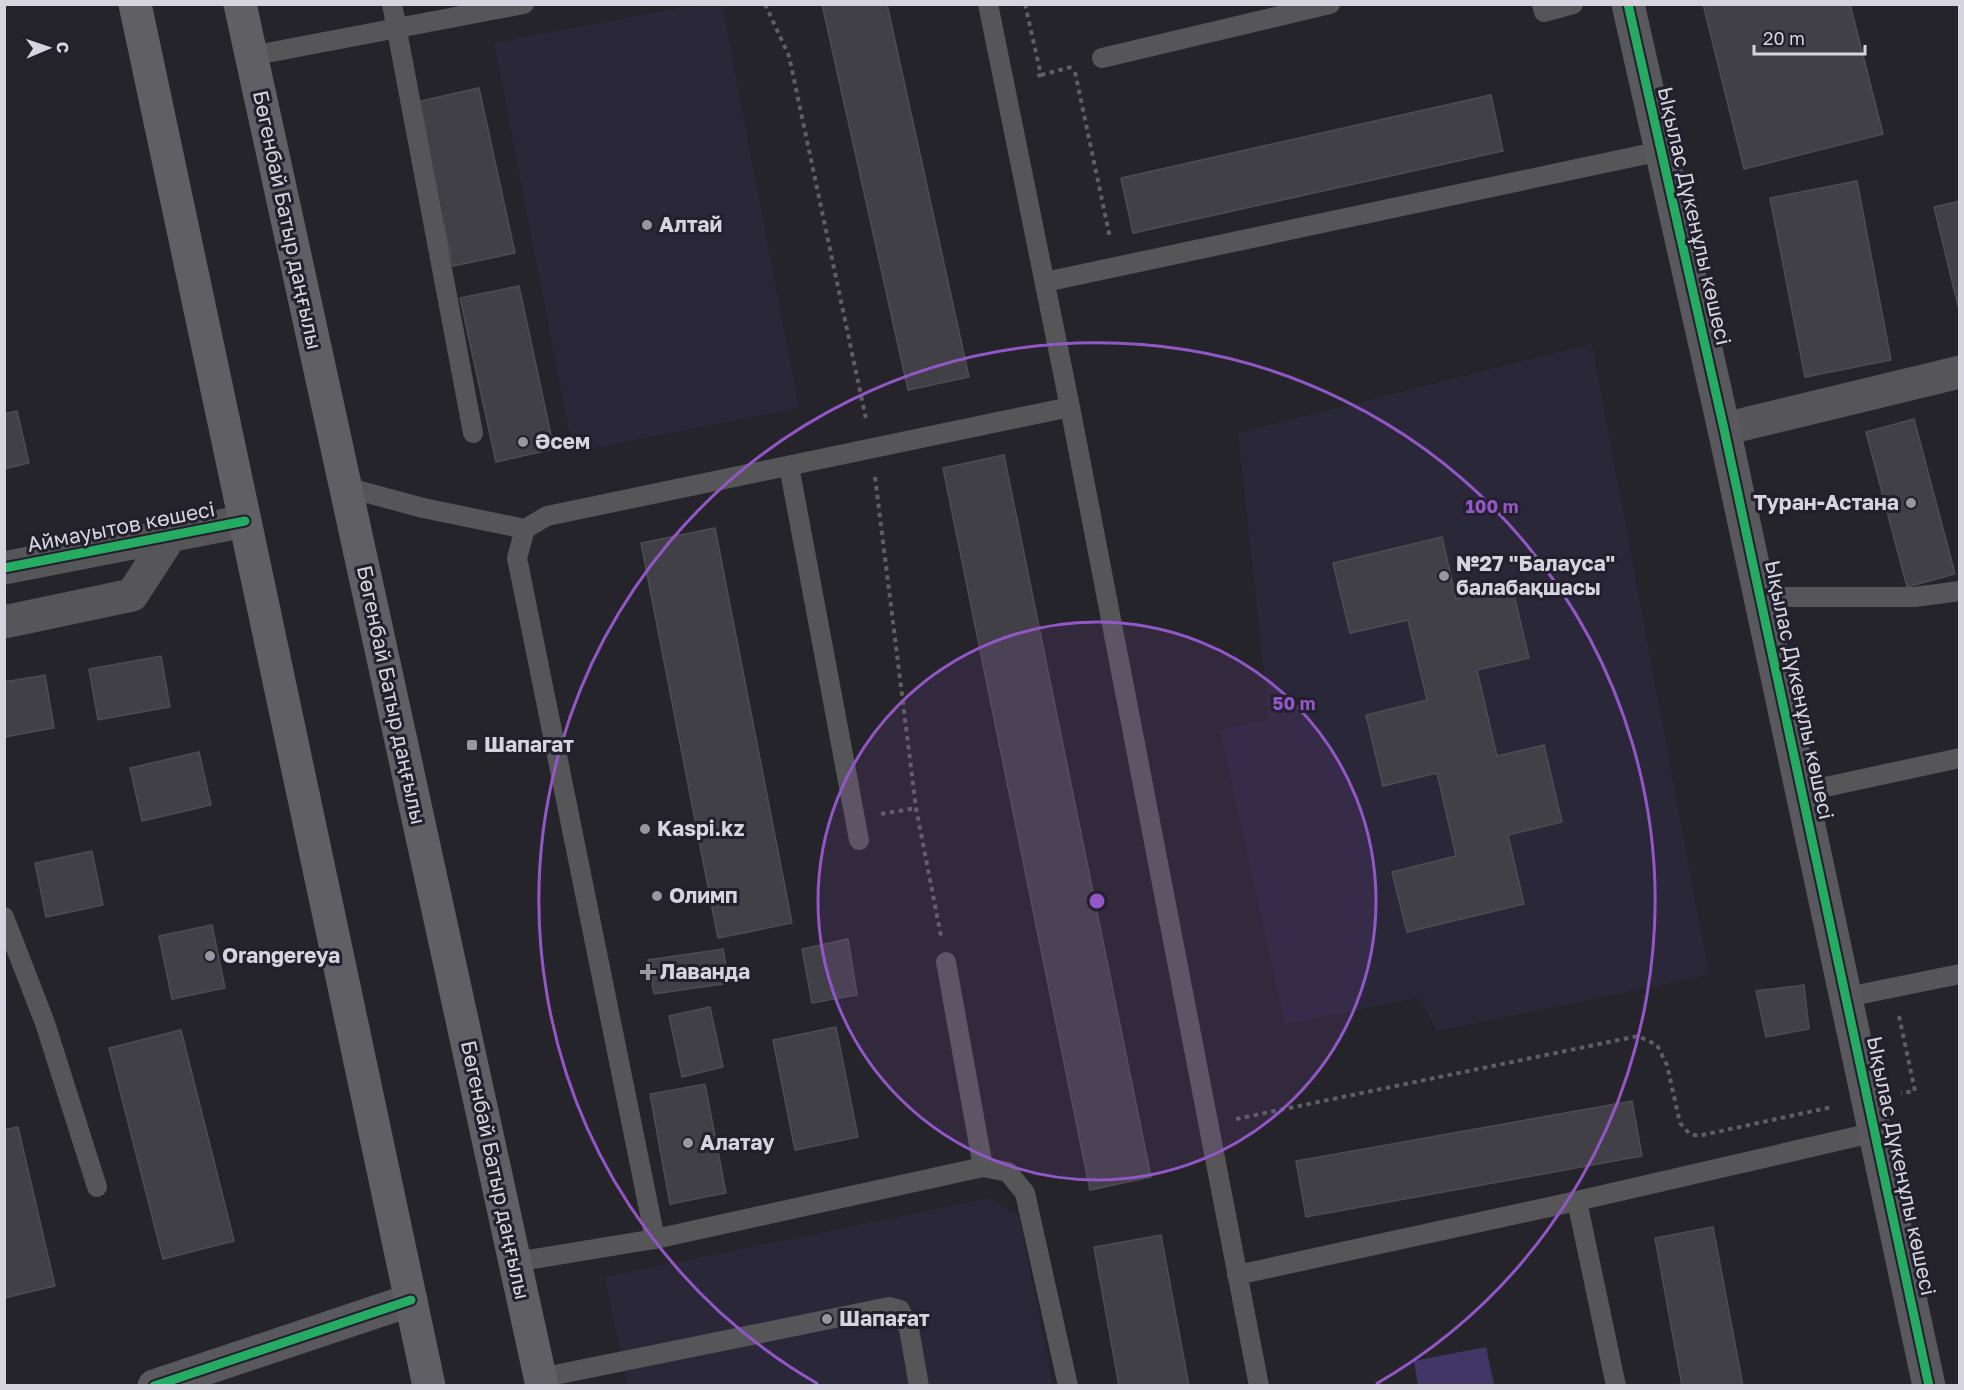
<svg xmlns="http://www.w3.org/2000/svg" width="1964" height="1390" font-family="'Golos Text',sans-serif">
<style>
.built{fill:#2a2739}
.green{fill:#423666}
.building{fill:#424047;stroke:#4d4c51;stroke-width:1.5}
.lines{fill:none;stroke-linecap:round;stroke-linejoin:round}
.path{stroke:#5f5e61;stroke-width:4;stroke-dasharray:4.5 4.5;stroke-linecap:butt}
.lane{stroke:#565558;stroke-width:20}
.street{stroke:#565558;stroke-width:33}
.secondary{stroke:#59585c;stroke-width:33}
.primary{stroke:#606064;stroke-width:33}
.cycleway-casing{stroke:#23202e;stroke-width:13}
.cycleway{stroke:#26ab63;stroke-width:9}
.ring{fill:none;stroke:#9256c7;stroke-width:3}
.poi-dot{fill:#9897a0;stroke:#23202e;stroke-width:2}
.labels{text-anchor:middle;stroke-width:6;stroke-linejoin:round;paint-order:stroke}
.street-label{font-size:21px;fill:#d6d5df;stroke:#23202e}
.poi-label{font-size:21px;font-weight:bold;fill:#d6d5df;stroke:#23202e;text-anchor:start}
.centre{fill:#9256c7;stroke:#23202e;stroke-width:3}
.ring-label{font-size:18px;text-anchor:middle;font-weight:bold;fill:#9256c7;stroke:#23202e;stroke-width:6;stroke-linejoin:round;paint-order:stroke}
</style>
<rect width="100%" height="100%" fill="#25242a"/>
<!-- built -->
<path class="built" d="M695,5h27l77,403 -226,44 -79,-409z
M1592,344l117,631 -272,56 -18,-33 -134,26 -65,-294 49,-11 -31,-286z
M989,1198l30,18 34,169h-426l-22,-108z"/>
<!-- green -->
<path class="green" d="M1486,1347l8,38h-76l-4,-24z"/>
<!-- building -->
<path class="building" d="M822,4h65l82,373 -61,13z
M1703,4h147l33,130 -139,35z
M479,88l36,165 -62,13 -37,-164z
M1491,95l12,56 -370,82 -12,-55z
M1857,181l34,179 -86,17 -35,-179z
M1960,201v113l-26,-107z
M519,286l35,163 -58,13 -36,-164z
M17,411l12,52 -25,6v-55z
M1914,419l41,155 -48,13 -41,-155z
M1004,455l147,722 -61,13 -147,-722z
M715,528l77,395 -74,15 -77,-395z
M1442,537l14,62 56,-13 17,72 -52,12 20,86 47,-11 18,77 -54,13 16,69 -117,28 -15,-60 64,-16 -19,-83 -54,13 -17,-71 61,-15 -19,-80 -58,13 -17,-70z
M161,656l9,51 -72,13 -9,-51z
M45,675l9,53 -50,9v-55z
M199,752l12,53 -69,16 -12,-53z
M92,851l11,54 -57,12 -11,-54z
M212,925l13,63 -53,11 -13,-63z
M848,939l9,56 -45,8 -10,-54z
M723,949l6,34 -75,11 -6,-34z
M1804,985l5,44 -43,8 -10,-46z
M710,1007l13,60 -41,10 -13,-61z
M836,1027l22,110 -63,13 -22,-110z
M181,1030l53,211 -71,18 -54,-211z
M705,1084l21,109 -56,11 -20,-110z
M1632,1101l10,55 -336,61 -10,-56z
M18,1127l37,159 -51,12v-168z
M1713,1227l30,159h-61l-27,-148z
M1161,1235l28,151h-70l-25,-139z"/>
<g class="lines">
<!-- path -->
<path class="path" d="M765,4l24,52 77,363
M1025,4l16,71 -8,2
M1075,72l35,166
M1041,75l34,-9
M875,477l41,331 25,128
M881,814l35,-6
M1899,1016l16,75 -14,2
M1236,1119l402,-83 19,9 10,20 13,58 9,10 9,3 134,-29"/>
<!-- lane -->
<path class="lane" d="M392,4l81,429
M1542,4l2,8 29,-8
M251,56l273,-52
M1102,58l228,-54
M1045,282l616,-131
M1070,407l189,979
M789,466l70,374
M345,487l78,21 102,21
M1761,597h153l46,-6
M1802,792l158,-34
M4,917l41,106 52,164
M946,962l37,205
M1847,997l113,-23
M1577,1201l39,185
M655,1239l-138,-681 8,-29 22,-13 523,-109 -82,-403
M515,1262l140,-23 328,-72 25,5 17,21 43,193
M1237,1275l340,-74 299,-69
M540,1378l349,-71 11,3 9,19 10,57"/>
<!-- street -->
<path class="street" d="M1724,429l236,-57
M4,568l241,-47
M4,622l128,-27 39,-60"/>
<!-- secondary -->
<path class="secondary" d="M1628,4l96,425 205,957
M154,1386l257,-86"/>
<!-- primary -->
<path class="primary" d="M135,4l294,1382
M240,4l302,1382"/>
<!-- cycleway casing -->
<g class="cycleway-casing">
<path id="cycleway" d="M1628,4l96,425 205,957
M4,568l241,-47
M154,1386l257,-86"/>
</g>
<!-- cycleway -->
<use href="#cycleway" class="cycleway"/>
</g>
<!-- distance rings -->
<circle cx="1097" cy="901" r="279" fill="#9256c7" fill-opacity=".12"/>
<g class="ring">
<circle cx="1097" cy="901" r="279"/>
<path d="M818 1384A558 558 0 1 1 1376 1384"/>
</g>
<!-- markers -->
<g class="poi-dot">
<circle cx="647" cy="225" r="6"/>
<circle cx="523" cy="442" r="6"/>
<circle cx="1911" cy="503" r="6"/>
<circle cx="1444" cy="576" r="6"/>
<rect x="466" y="739" width="12" height="12" rx="3"/>
<circle cx="645" cy="829" r="6"/>
<circle cx="657" cy="896" r="6"/>
<circle cx="210" cy="956" r="6"/>
<path d="M645 963h6v6h6v6h-6v6h-6v-6h-6v-6h6z"/>
<circle cx="688" cy="1143" r="6"/>
<circle cx="827" cy="1319" r="6"/>
</g>
<g class="labels">
<!-- street labels -->
<g class="street-label">
<text transform="translate(1694 216) rotate(77)" y="7">Ықылас Дүкенұлы көшесі</text>
<text transform="translate(287 220) rotate(78)" y="7">Бөгенбай Батыр даңғылы</text>
<text transform="translate(121 527) rotate(-11)" y="7">Аймауытов көшесі</text>
<text transform="translate(1799 690) rotate(78)" y="7">Ықылас Дүкенұлы көшесі</text>
<text transform="translate(391 695) rotate(78)" y="7">Бөгенбай Батыр даңғылы</text>
<text transform="translate(1901 1166) rotate(78)" y="7">Ықылас Дүкенұлы көшесі</text>
<text transform="translate(495 1170) rotate(78)" y="7">Бөгенбай Батыр даңғылы</text>
</g>
<!-- poi labels -->
<g class="poi-label">
<text x="659" y="232">Алтай</text>
<text x="535" y="449">Әсем</text>
<text x="1899" y="510" text-anchor="end">Туран-Астана</text>
<text x="1456" y="571">№27 "Балауса"<tspan x="1456" dy="24">балабақшасы</tspan></text>
<text x="484" y="752">Шапагат</text>
<text x="657" y="836">Kaspi.kz</text>
<text x="669" y="903">Олимп</text>
<text x="222" y="963">Orangereya</text>
<text x="660" y="979">Лаванда</text>
<text x="700" y="1150">Алатау</text>
<text x="839" y="1326">Шапағат</text>
</g>
</g>
<circle cx="1097" cy="901" r="9" class="centre"/>
<g class="ring-label">
<text x="1492" y="513">100 m</text>
<text x="1294" y="710">50 m</text>
</g>
<!-- border -->
<rect width="1964" height="1390" fill="none" stroke="#d6d5df" stroke-width="12"/>
<!-- north arrow -->
<g transform="translate(48 48) rotate(88)" stroke="#23202e" stroke-width="4.5" paint-order="stroke">
<path d="M0-4.5L10 22L0 15L-10 22Z" fill="#d6d5df"/>
<text y="-9" font-size="16" font-weight="bold" text-anchor="middle" fill="#d6d5df">С</text>
</g>
<!-- scale -->
<path d="M1754 45v9h111v-9" fill="none" stroke="#d6d5df" stroke-width="3"/>
<text x="1763" y="45" font-size="18" fill="#d6d5df" stroke="#23202e" stroke-width="4.5" paint-order="stroke">20 m</text>
</svg>
